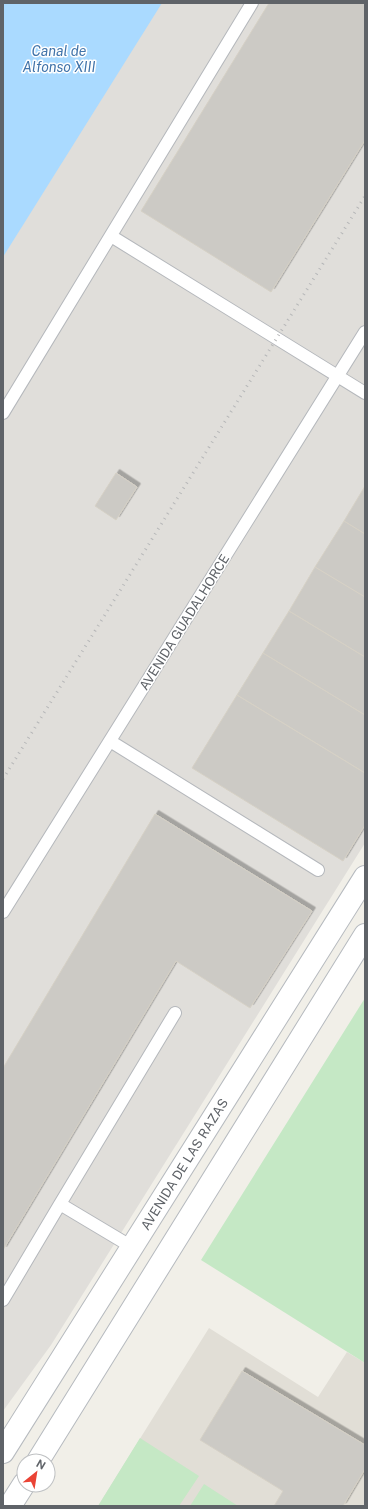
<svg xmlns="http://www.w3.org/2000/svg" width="368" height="1509" font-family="'Public Sans',sans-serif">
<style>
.industrial{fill:#e0deda}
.education{fill:#e1ded6}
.green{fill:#c5e8c5}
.water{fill:#aadaff}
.building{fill:#cccac5;stroke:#d6d1c6;filter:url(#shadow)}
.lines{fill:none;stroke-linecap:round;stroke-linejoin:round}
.lane-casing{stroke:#b5b8bc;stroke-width:14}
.secondary-casing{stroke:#b6babf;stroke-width:24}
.lane{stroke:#fff;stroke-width:12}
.secondary{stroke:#fff;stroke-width:22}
.rail{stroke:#b6b7b8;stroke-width:3;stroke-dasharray:1 5;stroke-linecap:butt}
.labels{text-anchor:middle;stroke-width:3;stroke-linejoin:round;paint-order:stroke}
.street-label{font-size:13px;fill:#5f6368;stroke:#fff}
.water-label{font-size:14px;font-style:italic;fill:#4174aa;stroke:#fff}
</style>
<defs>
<filter id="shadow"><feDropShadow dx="3.5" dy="-3.5" stdDeviation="0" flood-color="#0004"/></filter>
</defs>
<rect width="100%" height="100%" fill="#f1efe8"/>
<!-- industrial -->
<path class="industrial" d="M161,3h204v840l-314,502 -48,66v-1155z"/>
<!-- education -->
<path class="education" d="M209,1328l109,69 29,-45 18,11v143h-267z"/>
<!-- green -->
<path class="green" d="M365,998v365l-164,-103z
M140,1438l59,38 -20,30h-81z
M204,1484l34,22h-48z"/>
<!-- water -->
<path class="water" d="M3,3h159l-159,254z"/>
<!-- building -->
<path class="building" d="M269,3h96v137l-94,152 -130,-81z
M116,473l21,14 -21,33 -21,-14z
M365,486v48l-21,-13z
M344,521l21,13v63l-50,-30z
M315,567l50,30v60l-76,-46z
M289,611l76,46v58l-102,-62z
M263,653l102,62v58l-128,-78z
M237,695l128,78v52l-22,36 -151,-93z
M155,814l157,97 -62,97 -74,-47 -173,289v-182z
M242,1371l123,74v24l-22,37h-69l9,-15 -83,-51z"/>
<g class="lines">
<!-- lane casing -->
<g class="lane-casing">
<path id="lane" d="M111,236l254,157
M3,413l249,-410
M110,741l208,129
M3,912l362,-580
M60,1204l115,-191
M3,1300l57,-96 72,43"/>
</g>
<!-- secondary casing -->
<g class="secondary-casing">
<path id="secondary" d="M3,1452l362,-575
M38,1461l327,-526
M10,1506l14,-22"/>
</g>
<!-- lane -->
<use href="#lane" class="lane"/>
<!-- secondary -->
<use href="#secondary" class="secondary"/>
<!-- rail -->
<path class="rail" d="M3,779l362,-583"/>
</g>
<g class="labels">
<!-- street labels -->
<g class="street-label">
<text transform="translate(184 622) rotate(-58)" y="5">AVENIDA GUADALHORCE</text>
<text transform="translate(184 1164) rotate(-58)" y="5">AVENIDA DE LAS RAZAS</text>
</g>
<!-- water labels -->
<g class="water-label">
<text x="59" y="56">Canal de<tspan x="59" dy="16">Alfonso XIII</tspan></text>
</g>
</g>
<!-- border -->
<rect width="368" height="1509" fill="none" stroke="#5f6368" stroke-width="8"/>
<!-- north arrow -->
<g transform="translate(36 1473) rotate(30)"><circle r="19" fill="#ffffff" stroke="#bfc1c3"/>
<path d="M0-3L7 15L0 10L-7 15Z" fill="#ea4335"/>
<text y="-6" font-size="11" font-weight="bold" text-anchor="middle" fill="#5f6368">N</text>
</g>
</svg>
